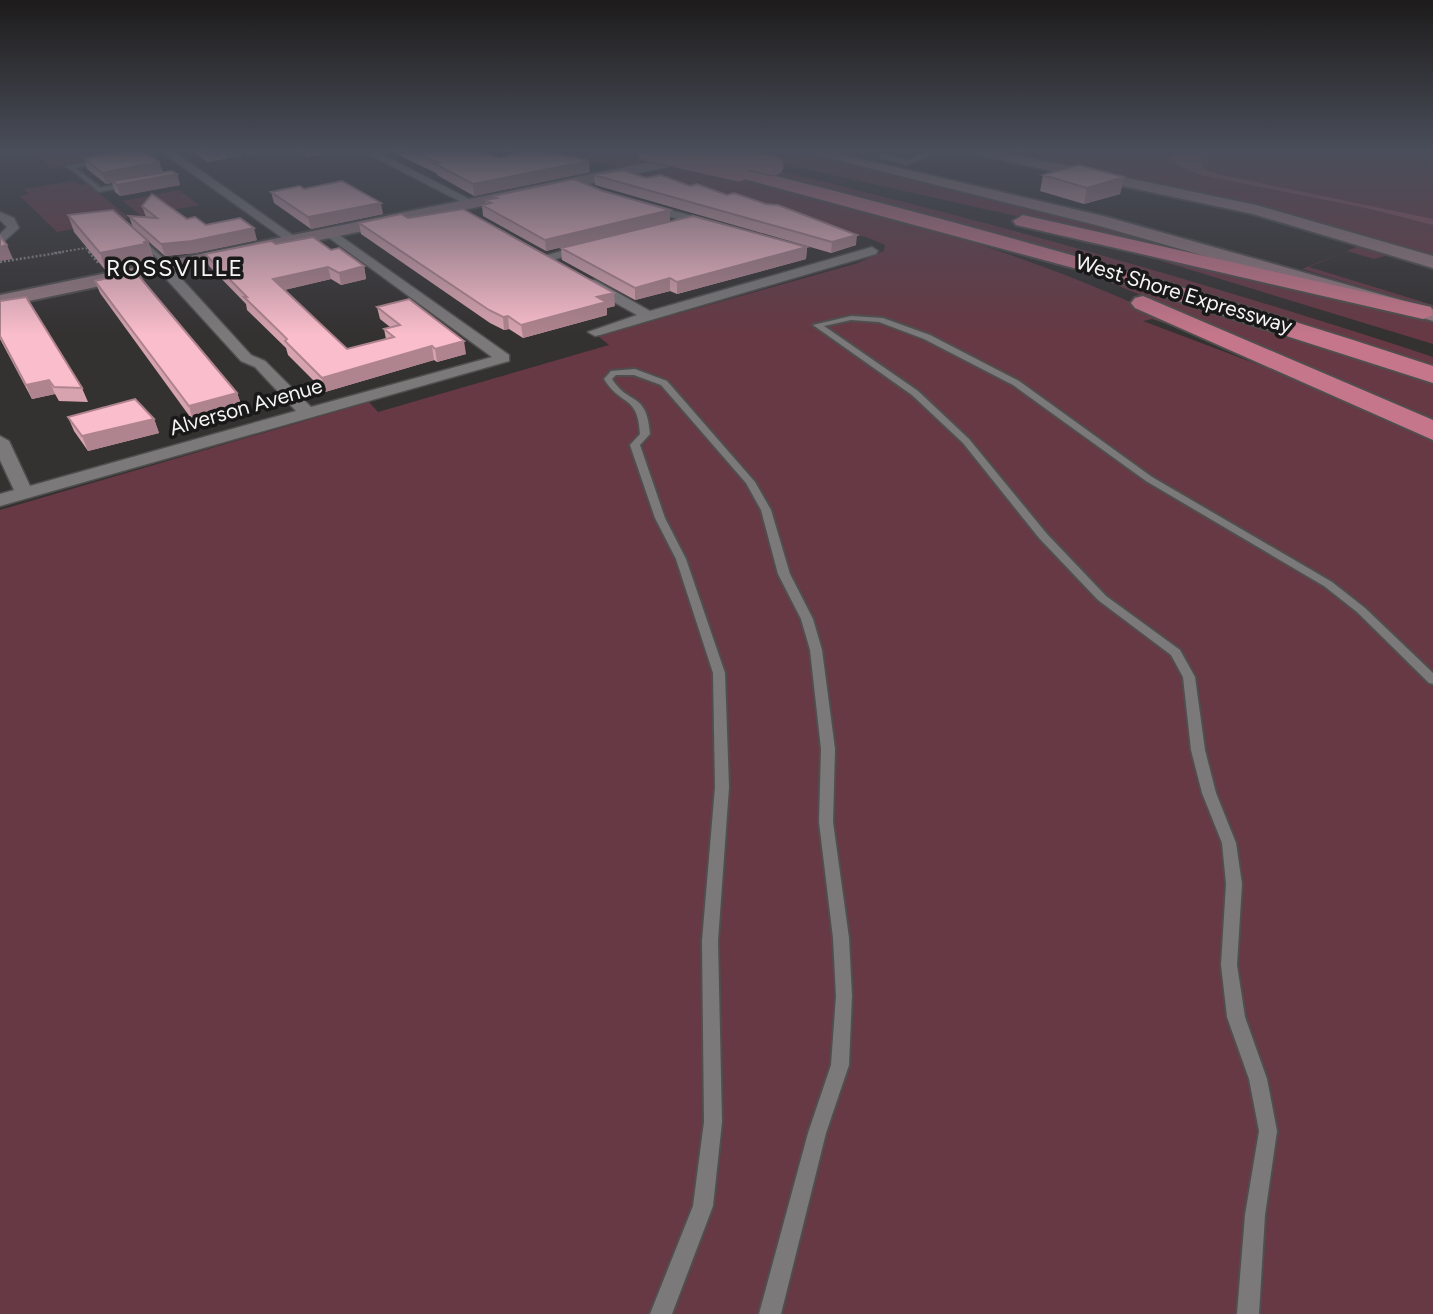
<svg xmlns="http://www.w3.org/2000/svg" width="1433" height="1314" font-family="Figtree,sans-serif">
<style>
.green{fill:#663944}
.water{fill:#904f60}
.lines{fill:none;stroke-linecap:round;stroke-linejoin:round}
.lane-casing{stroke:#504e4e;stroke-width:4}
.street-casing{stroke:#504e4e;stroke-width:3}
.secondary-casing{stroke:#504e4e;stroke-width:4}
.highway-casing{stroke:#504e4e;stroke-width:4}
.path-far1{stroke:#888686;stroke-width:2;stroke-dasharray:2 2;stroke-linecap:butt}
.path{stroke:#888686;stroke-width:2.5;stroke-dasharray:2 2;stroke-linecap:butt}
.lane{fill:#7c797a;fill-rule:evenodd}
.street{fill:#7c797a;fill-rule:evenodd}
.secondary{fill:#92787f;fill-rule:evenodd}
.highway{fill:#c5768a;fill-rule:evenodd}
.highway-bridge-casing{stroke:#504e4e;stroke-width:21;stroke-linecap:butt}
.highway-bridge{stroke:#c5768a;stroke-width:19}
.wall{fill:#d7a3af}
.shaded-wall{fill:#af848e}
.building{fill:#fabdcb;stroke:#af848e;stroke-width:2}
.labels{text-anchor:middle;stroke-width:7;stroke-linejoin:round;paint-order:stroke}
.far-street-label{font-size:21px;fill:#f6f4f5;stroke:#1a1919}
.far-neighbourhood-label{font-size:23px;letter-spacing:2px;fill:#f6f4f5;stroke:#1a1919}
</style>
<rect width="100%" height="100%" fill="#343131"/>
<!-- green -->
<path class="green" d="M30,151h113l2,1 -93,16z
M548,151h80l36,8 -45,8z
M753,151c59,0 109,15 167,28 119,26 236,61 353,95l-533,-120z
M997,151h436v107l-170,-50z
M722,158c241,55 477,122 711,199v13c-240,-78 -479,-151 -724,-209z
M691,165c174,44 349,87 508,170l-47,-16 -9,2 236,89 54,26v878h-1433v-804l369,-108 9,10 231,-67 -11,-9 260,-73 26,-12 1,-6 -19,-8 -236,-59z
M74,181l6,4 8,-1 41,34 -72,14 -37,-36 9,-2 -5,-5z
M179,190l20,15 -58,11 -18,-15z
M1015,220l418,99v25l-278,-85z
M1359,246l30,9 -15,4 -27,-8 -38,16 124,38v3l-131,-39z
M1060,263l373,120v35l-326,-137z"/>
<!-- water -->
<path class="water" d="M1184,151h44l-18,5 -9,7 6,8 15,4 211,44v6l-67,-17 -161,-32 -19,-6 -16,-12z"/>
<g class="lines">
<!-- lane casing -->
<g class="lane-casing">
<path id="lane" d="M930,151h8l-31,14 -28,-8 5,-3 22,7z
M68,165h4l29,23v2h-4l-29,-23z
M137,238h4l31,28v2h-4l-31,-28z
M851,316l32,2 47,17 89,46 133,96 180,105 33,26 68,65v11l-4,-1 -72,-71 -33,-26 -178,-105 -133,-96 -89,-46 -45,-17 -28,-2 -27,6 94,65 51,48 78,95 59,62 74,54 15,27 10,73 11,43 20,50 6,41 -5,81 8,52 22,62 10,52 -12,84 -6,99h-22l8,-99 14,-84 -10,-52 -22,-62 -6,-52 5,-81 -4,-41 -20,-50 -11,-43 -8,-73 -12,-22 -73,-55 -59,-62 -76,-95 -51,-48 -99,-70z
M635,369l32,12 88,101 16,28 19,64 23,45 9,31 13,99 -2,73 16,116 3,58 -3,69 -23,68 -45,181h-22l49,-181 23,-68 5,-69 -3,-58 -14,-116 2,-73 -11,-99 -9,-31 -23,-45 -17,-64 -15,-27 -85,-98 -27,-10h-18l-4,4c17,27 35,12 38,55l-10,11 25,73 21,41 39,114 4,114 -11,154 4,181 -9,84 -41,108h-22l43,-108 11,-84 -2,-181 13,-154 -2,-114 -37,-114 -21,-41 -25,-73 10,-11c-2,-40 -19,-27 -36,-55l7,-8z"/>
</g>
<!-- street casing -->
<g class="street-casing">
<path id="street" d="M141,151h32l128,90 -10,3 -128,-91 -93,16 -5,-3z
M222,151h13l6,5 -9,2z
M362,151h13l104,53 -10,2z
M144,178l5,3 -1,2 -49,9 -5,-3z
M640,202l79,21 2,3 -6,4 -79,-23 -2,-2z
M0,212l14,6 5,10 -19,17v-11l7,-7 -7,-7z
M332,230l177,125v6l-509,145v-12l14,-4 -14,-30v-24l9,5 21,45 266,-75 -41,-44 -14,-6 -82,-90v-6h10l82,90 14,6 46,46 181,-50 -164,-120 -2,-3z
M591,242l6,4 -2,3 -51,13 -6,-4z
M872,247l6,4 -2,3 -276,81 -5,1 -7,-4 49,-17 -52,-29v-6h10l55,31z"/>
</g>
<!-- secondary casing -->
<g class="secondary-casing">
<path id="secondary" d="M704,151l10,4 -7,4 -707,148v-12z
M801,151h26l280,66 326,92v12l-337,-96z
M971,151h28l257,54 177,51v12l-180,-54 -275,-59z"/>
</g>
<!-- highway casing -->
<g class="highway-casing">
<path id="highway" d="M739,167c234,57 465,124 694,199v17l-352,-113 -348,-94 -3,-4z
M1023,215l408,92 2,8 -10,4 -407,-94 -3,-4z
M1143,296l290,124v20l-298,-132 -4,-5 4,-5z"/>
</g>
<!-- path-far1 -->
<path class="path-far1" d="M54,253l32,-5 4,5"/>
<!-- path -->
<path class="path" d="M89,252l10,12
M0,262l64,-10"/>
<!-- lane -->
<use href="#lane" class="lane"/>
<!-- street -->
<use href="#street" class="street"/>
<!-- secondary -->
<use href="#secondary" class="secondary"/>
<!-- highway -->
<use href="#highway" class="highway"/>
<!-- highway-bridge casing -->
<g class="highway-bridge-casing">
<path id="highway-bridge" d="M646,151l93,21
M715,152l59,14"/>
</g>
<!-- highway-bridge -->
<use href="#highway-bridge" class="highway-bridge"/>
</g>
<!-- wall -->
<path class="wall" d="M191,151h35l2,7 -20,4z
M299,151h41l-33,6z
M390,151h91l18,7 91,14 -116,24 -37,-21 -1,-2z
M84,158l93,16 3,11 -60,11 -5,-4 -3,-9 -6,1 -19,-15z
M594,175l52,3 210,67 -25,8 -236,-68z
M1043,175l81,2 -4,17 -36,10 -44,-13z
M304,189l79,25 -72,15 -37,-26 -3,-11z
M493,196l177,25 -124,30 -63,-35 -1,-11 4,-1 -1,-4 8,-2z
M142,206l45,13 70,21 -62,13 -30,3 -17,-15 6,18h-4l1,2 -45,10 -32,-39 -6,-17 65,13 -4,-12 17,1z
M408,218l207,88 -8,2v7l-84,23 -14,-9 -5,1 -14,-7 -129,-89 -2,-11z
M276,244l55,6 33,16 2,13 -25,6 -10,-6 -47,11 63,59 39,-10 -2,-10 6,-2 -10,-8 -3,-12 89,47 -29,8 -3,-2 -109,32 -37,-37 -2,-7 -39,-38 -1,-6 -37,-38 -4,-12z
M807,247l-1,12 -129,35 -7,-3 -35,9 -73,-40 -1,-12z
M114,273l123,120 5,14 -49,14 -93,-128 -5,-12 20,-4z
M0,301l82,87 6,14 -29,-1 -4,-7 -23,5 -32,-60z
M68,417l86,2 5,14 -71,18 -14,-20z"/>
<!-- shaded-wall -->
<path class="shaded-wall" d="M205,151h21l2,7 -20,4z
M245,151h28l-27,5z
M306,151h34l-33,6z
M589,161l1,11 -116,24 -1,-12z
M159,162l4,10 -51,9v2l-6,1 -4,-11z
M177,174l3,11 -60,11 -3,-11z
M1124,177l-4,17 -36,10 3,-16z
M381,203l2,11 -72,15 -3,-12z
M670,210v11l-124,30 -1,-11z
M254,228l3,12 -62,13 -30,3 -4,-12z
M857,235l-1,10 -25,8 1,-11z
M148,241l6,18h-4l1,2 -45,10 -6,-18z
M7,245l6,14 -13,2v-14z
M807,247l-1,12 -129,35v-12z
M364,266l2,13 -25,6 -2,-12z
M328,267l3,12 -55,13 -3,-13z
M670,278v13l-35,9v-12z
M614,293l1,13 -8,2v7l-84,23 -2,-13 76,-28z
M508,316l1,13 -5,1 -1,-13z
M464,341l2,13 -29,8 -2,-13z
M432,346l2,14 -109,32 -3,-14z
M49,380l6,14 -23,5 -6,-14z
M237,393l5,14 -49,14 -4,-15z
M154,419l5,14 -71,18 -6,-15z"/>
<!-- building -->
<path class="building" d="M127,151h17l15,11 -57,11 -18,-15z
M411,151h70l18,7 22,-7h23l45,10 -116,23 -38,-20 4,-1z
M1079,165l45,12 -37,11 -44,-13z
M623,170l23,8 15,-3 29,11 7,-2 30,11 7,-2 32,11 12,1 79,30 -25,7 -238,-67z
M172,171l5,3 -60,11 -5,-4z
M574,179l29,12 67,19 -125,30 -63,-35 9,-2 -6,-3 12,-2 -4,-2z
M342,181l39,22 -73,14 -37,-25 29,-6 4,3z
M152,194l35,25 8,-2 11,8 34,-7 14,10 -62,13 -31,3 -32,-28 28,2 -15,-12z
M463,209l151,84 -17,4 9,5 -85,23 -13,-9 -5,1 -14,-7 -130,-87 42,-9 7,4z
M113,210l35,31 -4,1 1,2 -45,9 -32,-38z
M693,216l114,31 -130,35 -7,-4 -35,10 -74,-40z
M0,236l7,9 -7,2z
M313,237l18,13 8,-2 25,18 -25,7 -11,-6 -55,12 74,70 47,-12 -10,-8 16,-4 -23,-18 32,-8 55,42 -29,8 -3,-3 -110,32 -37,-37 2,-2 -43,-42h3l-42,-43 66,-13 5,3z
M133,269l104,124 -48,13 -94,-125 22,-5 -3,-3z
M26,297l56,91 -28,-1 -5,-7 -23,5 -26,-49v-35z
M135,399l19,20 -72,17 -14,-19z"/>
<!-- sky -->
<linearGradient id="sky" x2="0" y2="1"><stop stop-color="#1d1b1b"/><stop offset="0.45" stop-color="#4a4e5a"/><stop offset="1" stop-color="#4a4e5a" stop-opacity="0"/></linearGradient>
<rect width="1433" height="335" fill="url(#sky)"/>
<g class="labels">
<!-- far-street labels -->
<g class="far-street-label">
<text transform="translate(1184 294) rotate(17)" y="7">West Shore Expressway</text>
<text transform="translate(246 407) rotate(-16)" y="7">Alverson Avenue</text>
</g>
<!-- far-neighbourhood labels -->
<g class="far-neighbourhood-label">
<text x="175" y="276">ROSSVILLE</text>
</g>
</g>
</svg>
